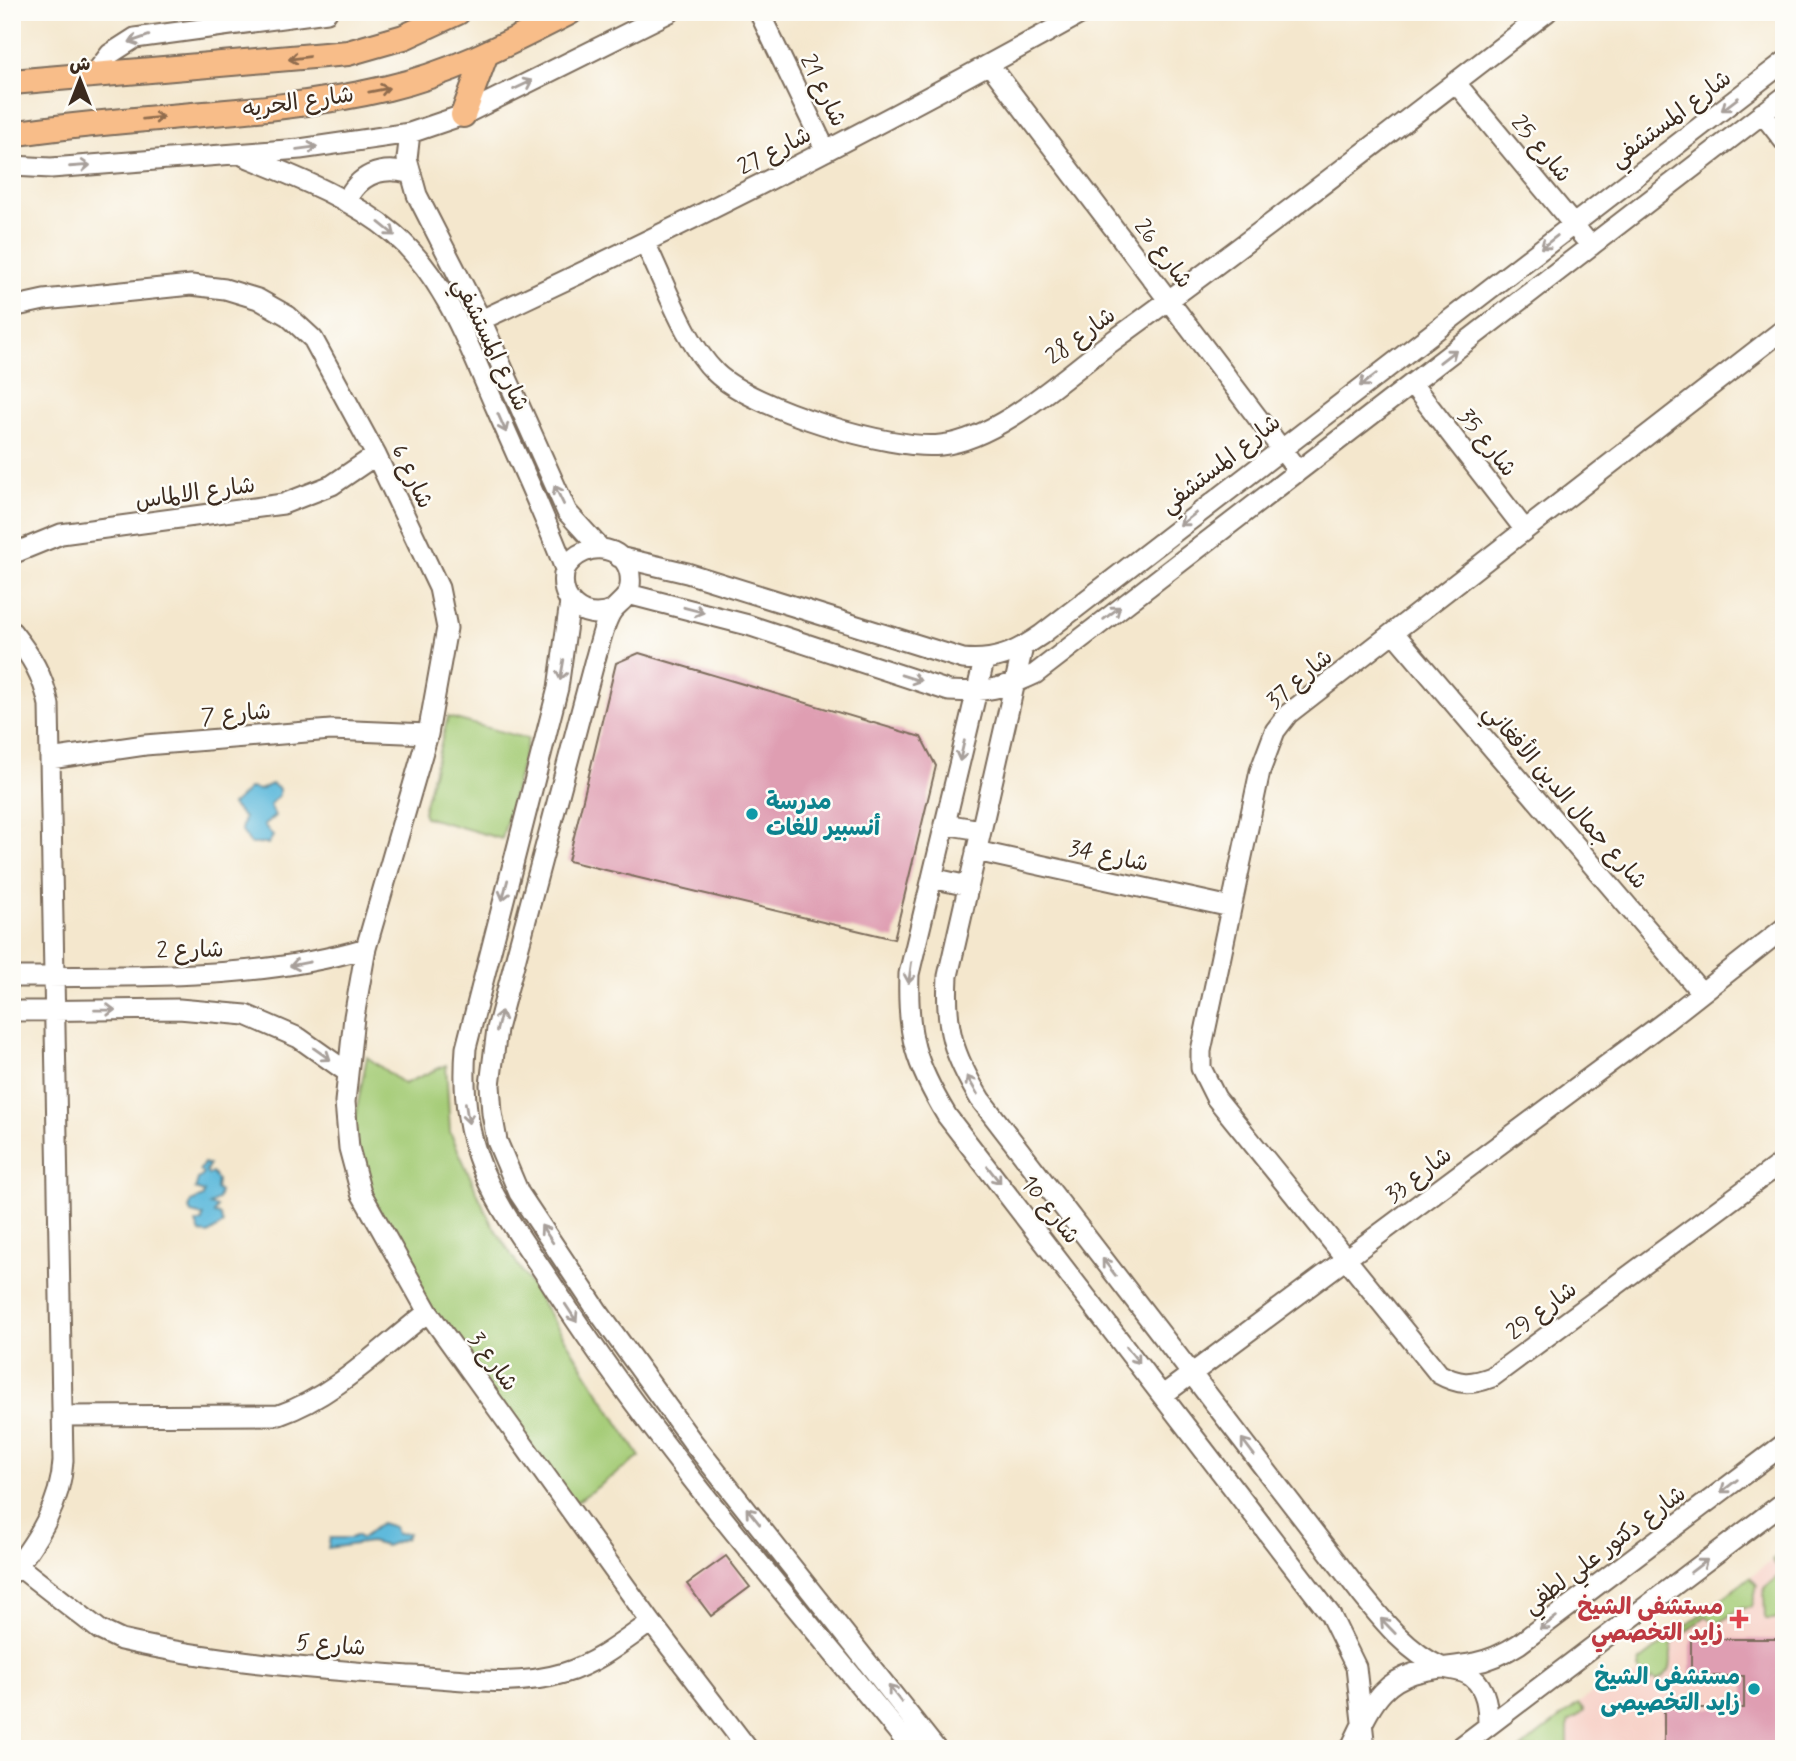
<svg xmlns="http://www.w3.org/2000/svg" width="1796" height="1761" font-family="Mynerve,'Playpen Sans Arabic',sans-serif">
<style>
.built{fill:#f7d1c8}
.green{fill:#a5cc77;stroke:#707b4a;stroke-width:2}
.water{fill:#5ebadc;stroke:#4c727d;stroke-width:2}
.building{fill:#df9eb2}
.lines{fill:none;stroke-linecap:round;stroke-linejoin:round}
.minor-casing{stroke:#7c6c5b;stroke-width:23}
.major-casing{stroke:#7c6c5b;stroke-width:28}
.minor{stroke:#fff;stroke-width:19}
.major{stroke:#f8bd89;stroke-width:24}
.oneway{stroke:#a79f9a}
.oneway2{stroke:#906c4e}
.culture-dot{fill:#0f9aa8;stroke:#fdfcf7;stroke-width:2.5}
.health-dot{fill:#e0444e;stroke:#fdfcf7;stroke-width:2.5}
.labels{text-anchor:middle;stroke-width:5;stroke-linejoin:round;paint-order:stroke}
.street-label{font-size:23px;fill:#3b2a1e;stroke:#fdfcf7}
.culture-label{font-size:23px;font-weight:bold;fill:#0d838f;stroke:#fdfcf7;text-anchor:start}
.health-label{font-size:23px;font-weight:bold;fill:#be3a42;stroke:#fdfcf7;text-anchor:end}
</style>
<rect width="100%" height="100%" fill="#fdfcf7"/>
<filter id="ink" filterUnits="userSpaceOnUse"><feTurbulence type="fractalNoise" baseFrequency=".0143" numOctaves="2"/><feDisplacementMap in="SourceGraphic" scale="14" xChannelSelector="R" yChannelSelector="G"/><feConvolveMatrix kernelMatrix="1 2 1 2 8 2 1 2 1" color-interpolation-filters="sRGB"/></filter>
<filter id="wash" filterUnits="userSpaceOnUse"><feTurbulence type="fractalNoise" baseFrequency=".00686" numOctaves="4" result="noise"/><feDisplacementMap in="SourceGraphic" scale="28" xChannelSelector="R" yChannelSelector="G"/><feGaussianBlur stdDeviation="1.57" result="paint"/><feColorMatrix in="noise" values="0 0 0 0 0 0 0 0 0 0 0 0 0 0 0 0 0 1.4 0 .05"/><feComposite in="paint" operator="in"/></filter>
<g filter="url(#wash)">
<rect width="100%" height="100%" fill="#f4e7cd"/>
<!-- built -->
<path class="built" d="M1784,1551v198h-264l81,-63 8,9 30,-23 1,-11z"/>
<!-- green -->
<path class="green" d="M448,717l80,22 -26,100 -77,-22 -2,-5z
M367,1057l37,27 42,-19 4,67 40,89 150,236 -71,50 -141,-195 -79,-164z
M1784,1551l-3,68h-16l-1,-31 18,-15 -10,-13z
M1750,1577l7,8 -5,22 -13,2 -21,15 -12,-8 -33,26c-7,18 7,26 -17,39l-3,-3 -5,4 -10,-13 2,-8z
M1578,1704l6,7 -16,12v26h-48z"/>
<!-- water -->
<path class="water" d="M272,784l7,5v6l-9,10 5,11 -11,9 9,11 -5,8h-17l-10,-14 3,-12 -12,-13 18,-17 9,2z
M204,1163l5,2 -3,6 2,4 4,-2 5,7 -1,9 4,3 -2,7 -8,6 7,2 -3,7 6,1 3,9 -15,10 -8,-1 -4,-10 6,-2 1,-5 -12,-3 -2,-4 2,-7 12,-5 1,-5 -9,-3 3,-10 4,-3 1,-3 -4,-2z
M381,1523l13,4 2,7 12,-1 -2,5 -20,8 -16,-4 -42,6 2,-10h21l6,-3 4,4z"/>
<g id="blocks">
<!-- building -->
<path class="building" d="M639,653l282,84 15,29 -42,173 -326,-78 48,-198z
M726,1556l24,31 -39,29 -24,-32z
M1691,1639h91l2,110h-120v-41h80v-32h-53z"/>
</g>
</g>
<g filter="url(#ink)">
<use href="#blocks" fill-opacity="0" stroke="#7c6c5b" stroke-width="2"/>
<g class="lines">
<!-- minor casing -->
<g class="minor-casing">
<path id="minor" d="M759,12l67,139
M990,65l308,406
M93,76l17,-22 25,-16 192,-26
M1455,82l136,164
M1762,113l22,28
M410,133l-3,26 10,36 64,125 86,192 33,36
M244,156c52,21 107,42 150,78 52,45 75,113 102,174 23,53 48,106 69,161
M12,166l39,2 249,-19 110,-16 53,-18 207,-103
M346,202c12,-27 34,-36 62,-29
M645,243c20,40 40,100 71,130 36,35 175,78 225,72 58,-6 123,-68 169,-102 148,-107 292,-220 437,-331
M12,307l32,-7 147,-15 34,4 33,10 30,17 25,23 63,116 63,133 8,40 -19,106 -62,214 -12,69 -9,85 4,46 12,45 67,119 223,310 97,127
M481,320c205,-95 406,-198 603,-308
M1784,329l-496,385 -13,17 -15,40 -59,280v17l15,30 223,276c20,11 32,11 53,3l292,-216
M1412,384l113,146
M12,554l49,-20 222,-30 49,-19 44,-30
M619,557l68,16 276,86c32,3 52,-6 78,-24l743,-573
M628,594l120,31 201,66c33,2 57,-3 86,-17l749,-577
M570,602l-12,86 -92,360c-3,38 -1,73 12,109 16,48 50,90 77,132 106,163 235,310 357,460
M612,611c-30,11 -55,-11 -47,-42 19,-33 70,-24 65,17 -2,13 -11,16 -18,25 -9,13 -13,37 -18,52l-97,366 -7,56 2,28 5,28 22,52 78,117 95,131 244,308
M12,632c19,24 31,43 37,73l14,756c-2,43 -25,78 -51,112
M1394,633l307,359
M1023,647l-75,329c-3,53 5,78 32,123l382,496c21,26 47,58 79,72 11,4 21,2 31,10 15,12 16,31 16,49
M984,661l-75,313c-2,62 6,89 38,142l383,498 26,53 9,82
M50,759l95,-14 186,-15 97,4
M944,824l37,6
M976,851l255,56
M932,878l36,8
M12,977c119,-2 239,5 354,-29
M12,1011l167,-2 67,6 53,23 48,34
M1163,1395l504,-375 117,-92
M63,1416l216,-1c56,-19 102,-67 149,-103
M18,1566l82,64 21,10c94,22 194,29 290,36 51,3 104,12 153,-3 33,-10 60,-32 87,-51
M1350,1749c10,-19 18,-41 33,-57 24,-26 59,-22 91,-29 17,-3 31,-10 45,-19l265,-200
M1458,1749l326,-247"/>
</g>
<!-- major casing -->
<g class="major-casing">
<path id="major" d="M12,82l336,-29 56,-16 54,-25
M463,115l22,-59
M12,134c124,-20 253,-17 376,-46 65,-15 123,-46 182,-76"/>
</g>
<!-- minor -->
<use href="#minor" class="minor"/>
<!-- major -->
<use href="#major" class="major"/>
</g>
<!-- one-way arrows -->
<defs><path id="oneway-shaft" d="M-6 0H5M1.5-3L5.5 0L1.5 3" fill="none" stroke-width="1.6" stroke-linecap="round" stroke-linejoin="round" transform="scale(1.75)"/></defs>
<g class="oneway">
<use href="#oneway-shaft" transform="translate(139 39) rotate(161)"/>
<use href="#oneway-shaft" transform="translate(523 85) rotate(-26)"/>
<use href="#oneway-shaft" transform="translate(1730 104) rotate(143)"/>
<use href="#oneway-shaft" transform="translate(307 148) rotate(-7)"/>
<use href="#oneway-shaft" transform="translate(80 166) rotate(-4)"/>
<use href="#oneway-shaft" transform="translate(387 229) rotate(39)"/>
<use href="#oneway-shaft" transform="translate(1549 242) rotate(142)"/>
<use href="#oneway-shaft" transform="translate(1448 356) rotate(-38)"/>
<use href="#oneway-shaft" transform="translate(1368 380) rotate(143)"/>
<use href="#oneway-shaft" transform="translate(502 423) rotate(66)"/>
<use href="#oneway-shaft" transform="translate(559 495) rotate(-116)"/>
<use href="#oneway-shaft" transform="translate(1188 519) rotate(142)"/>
<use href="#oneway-shaft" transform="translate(694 610) rotate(15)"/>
<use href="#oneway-shaft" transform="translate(1112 613) rotate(-37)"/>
<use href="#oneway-shaft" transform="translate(562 670) rotate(100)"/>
<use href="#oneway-shaft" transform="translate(911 678) rotate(17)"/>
<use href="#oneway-shaft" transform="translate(962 751) rotate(103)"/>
<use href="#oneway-shaft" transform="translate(505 890) rotate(105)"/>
<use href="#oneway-shaft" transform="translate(300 964) rotate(169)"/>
<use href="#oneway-shaft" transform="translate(910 973) rotate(98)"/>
<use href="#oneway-shaft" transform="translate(105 1010) rotate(-1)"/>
<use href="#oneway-shaft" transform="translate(499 1021) rotate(-76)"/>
<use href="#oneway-shaft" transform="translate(322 1054) rotate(35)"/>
<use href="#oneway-shaft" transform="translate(972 1085) rotate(-121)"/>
<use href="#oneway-shaft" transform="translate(467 1113) rotate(81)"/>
<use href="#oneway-shaft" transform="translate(994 1175) rotate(52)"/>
<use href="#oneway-shaft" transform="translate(547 1234) rotate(-124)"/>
<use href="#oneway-shaft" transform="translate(1109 1267) rotate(-128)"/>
<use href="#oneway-shaft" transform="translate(571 1313) rotate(57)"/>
<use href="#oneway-shaft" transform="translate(1133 1355) rotate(52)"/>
<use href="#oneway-shaft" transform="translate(1248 1447) rotate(-127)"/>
<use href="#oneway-shaft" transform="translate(1729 1486) rotate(143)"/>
<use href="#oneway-shaft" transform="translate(753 1516) rotate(-129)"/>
<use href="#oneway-shaft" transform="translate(1699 1566) rotate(-37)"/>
<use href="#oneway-shaft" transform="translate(1548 1623) rotate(143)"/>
<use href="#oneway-shaft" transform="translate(1388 1626) rotate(-134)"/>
<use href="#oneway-shaft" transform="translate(895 1694) rotate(-128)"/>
</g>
<g class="oneway2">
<use href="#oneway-shaft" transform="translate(299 58) rotate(173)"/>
<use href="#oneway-shaft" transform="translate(379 90) rotate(-11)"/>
<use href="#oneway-shaft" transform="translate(153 118) rotate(-6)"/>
</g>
</g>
<!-- markers -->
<g class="culture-dot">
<circle cx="752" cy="814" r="7"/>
<circle cx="1754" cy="1689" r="7"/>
</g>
<path class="health-dot" d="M1735.5 1608.5h7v7h7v7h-7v7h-7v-7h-7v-7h7z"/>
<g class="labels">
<!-- street labels -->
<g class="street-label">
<text transform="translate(824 90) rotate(64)" y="8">شارع 21</text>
<text transform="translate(298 101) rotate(-8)" y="8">شارع الحريه</text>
<text transform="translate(1670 118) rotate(-37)" y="8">شارع المستشفي</text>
<text transform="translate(1542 148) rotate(50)" y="8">شارع 25</text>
<text transform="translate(774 150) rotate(-27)" y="8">شارع 27</text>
<text transform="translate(1164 253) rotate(53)" y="8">شارع 26</text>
<text transform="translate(1080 335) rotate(-36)" y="8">شارع 28</text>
<text transform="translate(492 344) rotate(64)" y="8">شارع المستشفي</text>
<text transform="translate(1488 442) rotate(52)" y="8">شارع 35</text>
<text transform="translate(1220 463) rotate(-38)" y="8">شارع المستشفي</text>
<text transform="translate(413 476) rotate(64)" y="8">شارع 6</text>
<text transform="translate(195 492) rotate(-8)" y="8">شارع الالماس</text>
<text transform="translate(1299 678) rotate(-40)" y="8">شارع 37</text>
<text transform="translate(236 713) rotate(-5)" y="8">شارع 7</text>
<text transform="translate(1566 796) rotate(49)" y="8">شارع جمال الدين الأفغاني</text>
<text transform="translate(1109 855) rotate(12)" y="8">شارع 34</text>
<text transform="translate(190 949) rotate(-1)" y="8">شارع 2</text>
<text transform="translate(1418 1174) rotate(-37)" y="8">شارع 33</text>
<text transform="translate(1051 1209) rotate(52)" y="8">شارع 10</text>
<text transform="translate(1541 1310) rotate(-37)" y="8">شارع 29</text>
<text transform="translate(494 1361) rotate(54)" y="8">شارع 3</text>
<text transform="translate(1604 1549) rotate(-37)" y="8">شارع دكتور علي لطفي</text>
<text transform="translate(331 1644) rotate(5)" y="8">شارع 5</text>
</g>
<!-- culture labels -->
<g class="culture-label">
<text x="766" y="809">مدرسة<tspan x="766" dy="26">أنسبير للغات</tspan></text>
<text x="1740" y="1684" text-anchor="end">مستشفى الشيخ<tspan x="1740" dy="26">زايد التخصيصى</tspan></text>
</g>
<!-- health labels -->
<g class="health-label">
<text x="1723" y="1614">مستشفى الشيخ<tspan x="1723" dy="26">زايد التخصصي</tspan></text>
</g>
</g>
<!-- margin -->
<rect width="1796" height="1761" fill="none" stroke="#fdfcf7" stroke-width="42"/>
<!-- north arrow -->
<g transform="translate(80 80)" stroke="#fdfcf7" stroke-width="5" paint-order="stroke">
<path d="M0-5L12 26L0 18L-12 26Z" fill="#3b2a1e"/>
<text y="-10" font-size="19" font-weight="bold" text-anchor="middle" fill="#3b2a1e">ش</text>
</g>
</svg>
